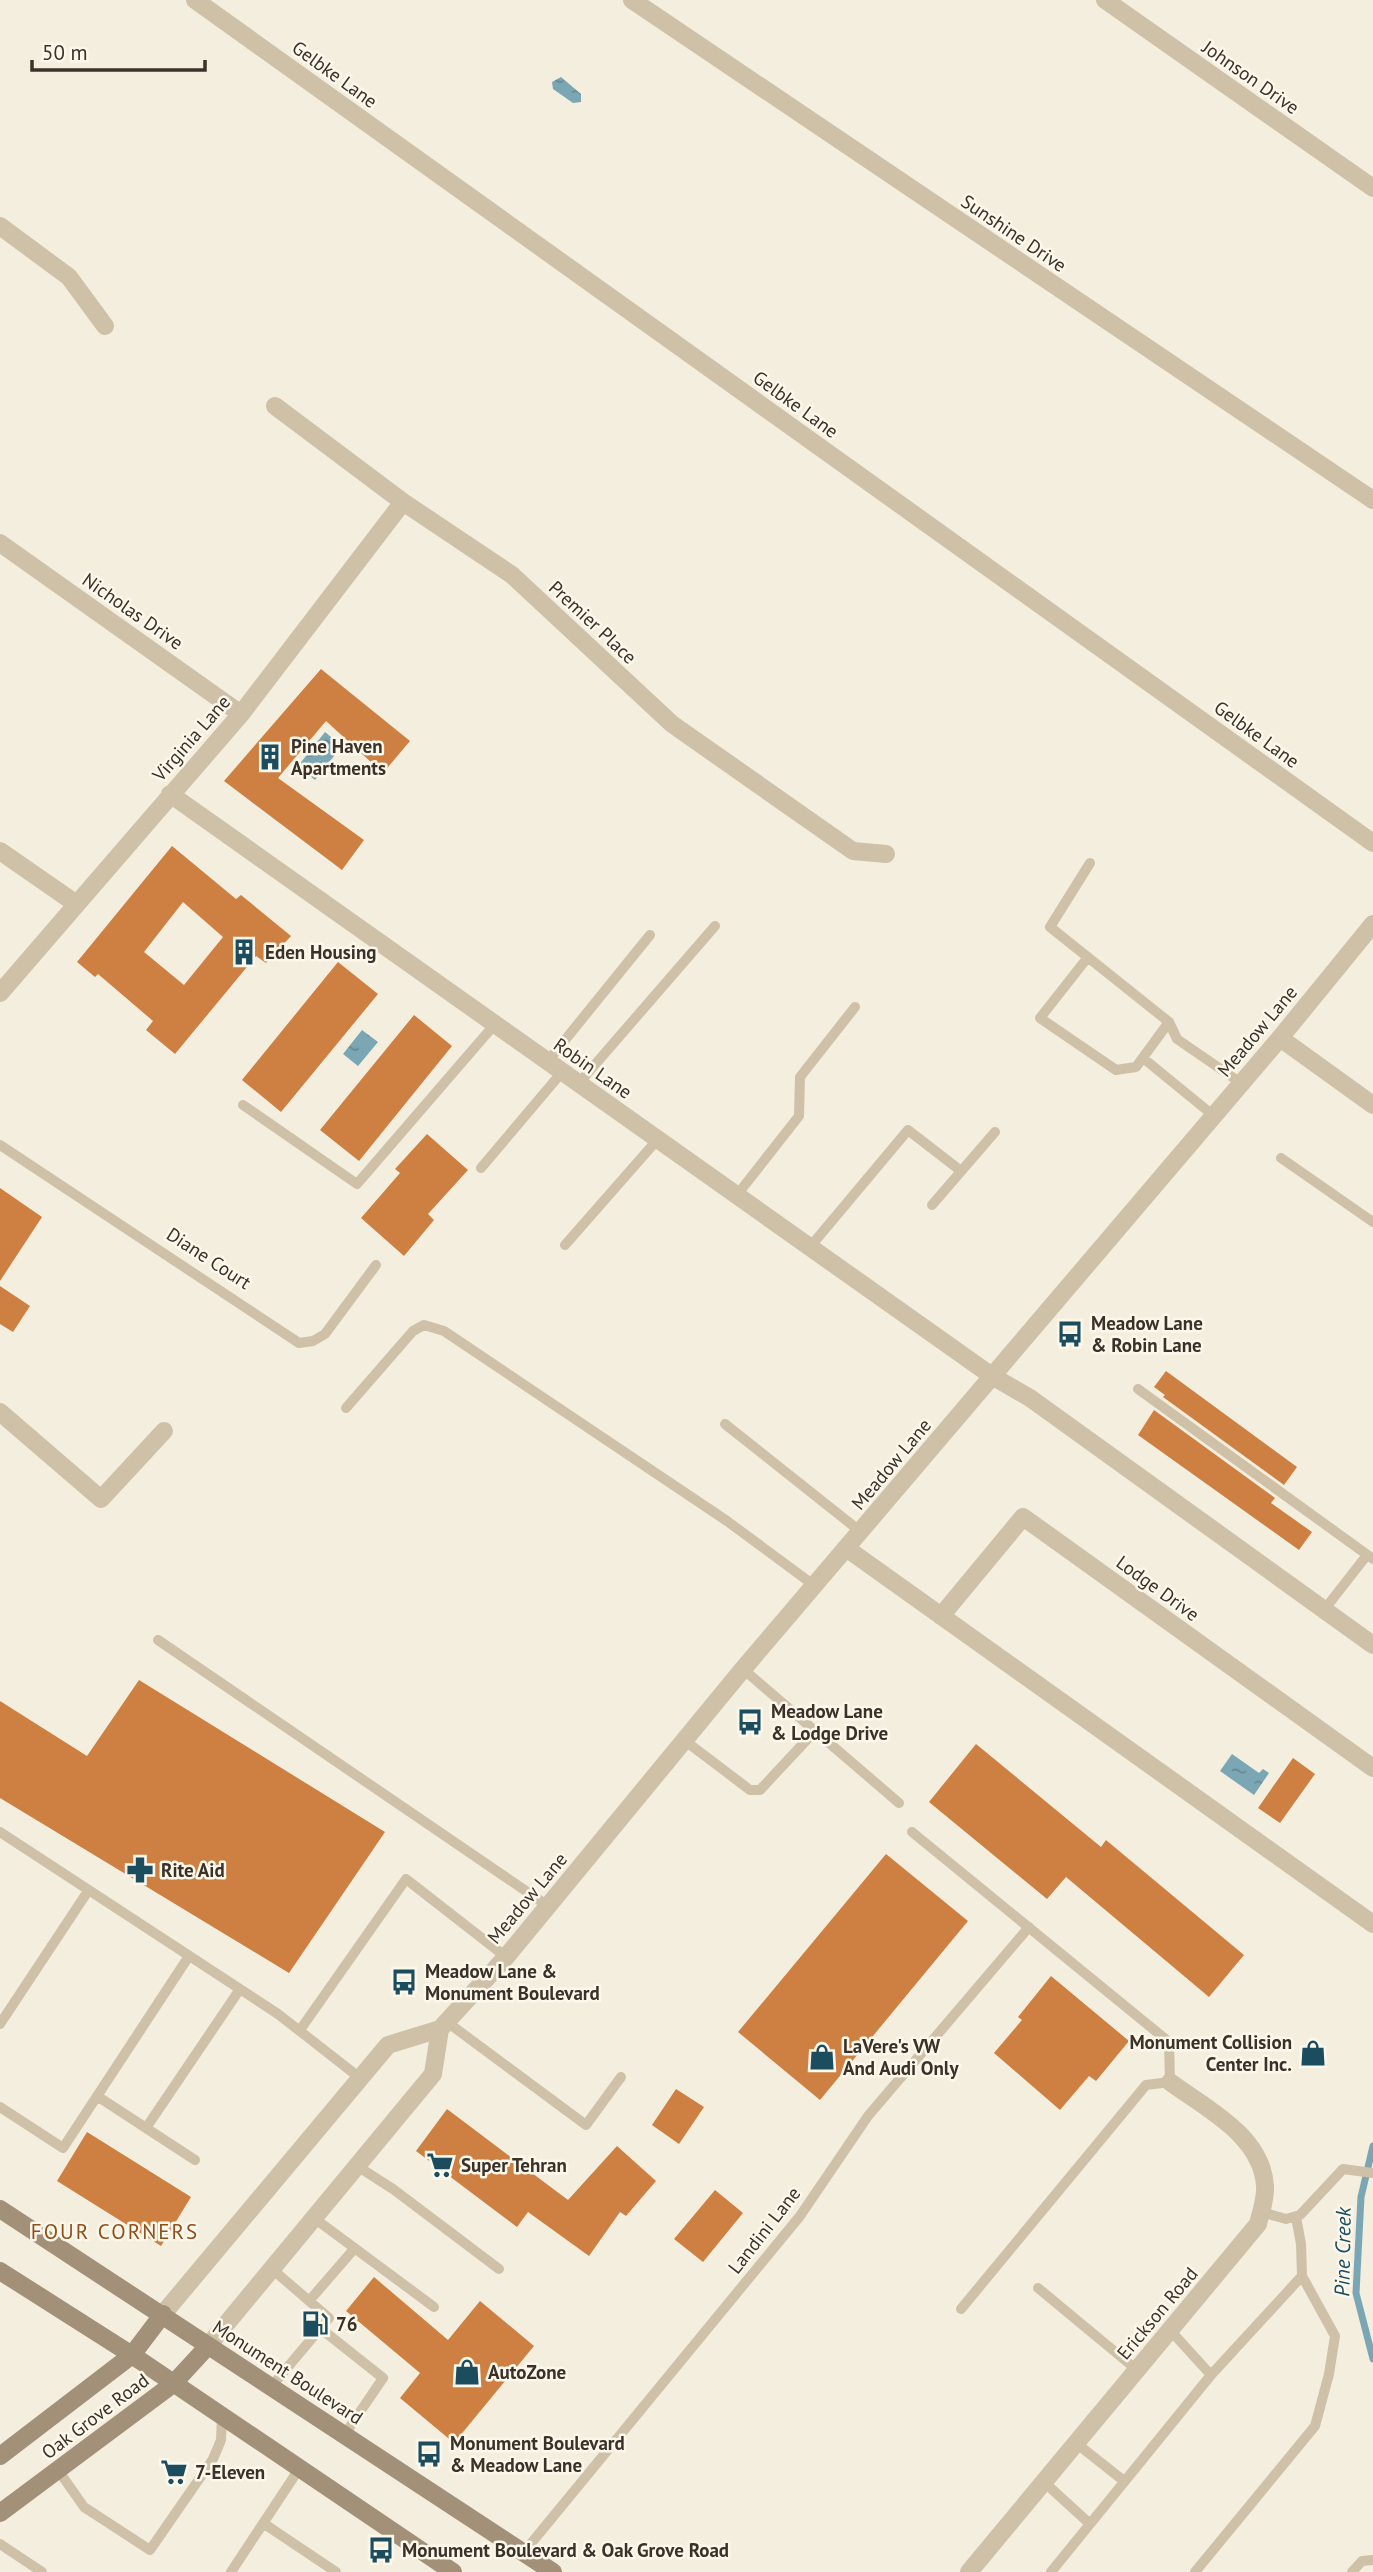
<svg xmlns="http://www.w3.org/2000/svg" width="1373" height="2572" font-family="'PT Sans',sans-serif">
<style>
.water{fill:url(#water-ripples)}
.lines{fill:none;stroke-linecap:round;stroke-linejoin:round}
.stream{stroke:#7ba6b4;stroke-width:7}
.building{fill:#ce8042;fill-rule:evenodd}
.service{stroke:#cec1a8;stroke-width:10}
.minor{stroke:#cec1a8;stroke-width:18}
.tertiary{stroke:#cec1a8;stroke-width:18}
.secondary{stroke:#a29079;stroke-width:18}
.labels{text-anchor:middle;stroke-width:5;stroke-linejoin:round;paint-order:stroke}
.street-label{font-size:19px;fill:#3a3229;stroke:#fbf7eb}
.poi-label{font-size:19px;font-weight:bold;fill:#3a3229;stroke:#fbf7eb;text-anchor:start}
.neighbourhood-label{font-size:21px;letter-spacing:2px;fill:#8f4f1c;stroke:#fbf7eb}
.water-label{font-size:21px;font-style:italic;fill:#1b4d5f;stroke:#fbf7eb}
</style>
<defs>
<pattern id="water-ripples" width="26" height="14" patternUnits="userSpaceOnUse" patternTransform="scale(1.75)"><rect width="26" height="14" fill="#7ba6b4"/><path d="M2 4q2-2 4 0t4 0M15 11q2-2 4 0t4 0" fill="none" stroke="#668892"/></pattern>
</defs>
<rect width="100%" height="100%" fill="#f4eede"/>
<!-- water -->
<path class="water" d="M561,77l20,17v8l-8,1 -20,-14 -1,-7z
M325,732l17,14 -27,34 -17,-14z
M362,1030l16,12 -20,24 -15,-12z
M1232,1754l27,19 4,-4 6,4 -15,22 -34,-24z"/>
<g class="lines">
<!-- stream -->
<path class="stream" d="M1373,2146l-12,51 -5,96 17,66"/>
</g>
<!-- building -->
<path class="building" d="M321,669l89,72 -27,32 -57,-52 -48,57 86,62 -22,30 -118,-89z
M172,846l64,53 5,-4 50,41 -25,27 -10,-7 -81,98 -29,-24 7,-9 -55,-47 -3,3 -18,-15zM183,902l40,35 -39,48 -40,-33z
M338,962l40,32 -97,118 -39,-32z
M414,1015l38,31 -93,115 -39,-31z
M427,1134l41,36 -40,44 6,6 -30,36 -43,-38 39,-45 -5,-4z
M0,1188l42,29 -42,64z
M0,1286l30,20 -17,26 -13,-8z
M1166,1371l131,96 -13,18 -121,-88 2,-2 -11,-8z
M1154,1410l121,88 -4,5 41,29 -13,18 -161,-115z
M139,1680l246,152 -96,141 -289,-175v-97l87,55z
M976,1744l125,103 5,-7 138,115 -35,42 -143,-120 -19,22 -118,-97z
M1293,1758l22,16 -35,49 -22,-15z
M886,1854l82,67 -148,179 -82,-68z
M1051,1976l78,65 -33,40 -7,-5 -29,34 -66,-57 28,-33 -4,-3z
M676,2089l28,18 -25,37 -27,-19z
M447,2109l121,91 49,-54 39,35 -30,35 -6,-4 -31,44 -61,-44 -11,15 -101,-76z
M87,2132l104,65 -30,49 -104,-65z
M715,2190l28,23 -40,49 -29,-23z
M374,2277l74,63 32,-39 54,45 -80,97 -54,-45 20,-25 -74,-62z"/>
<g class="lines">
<!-- service -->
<path class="service" d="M1090,863l-40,64 119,95 8,17 64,44
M1088,957l-48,61 76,52 20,-3 33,-45
M1143,1058l71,58
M548,1061l102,-126
M579,1083l136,-157
M243,1105l114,79 138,-160
M0,1145l299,198 14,-2 12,-7 51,-69
M1281,1158l92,64
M481,1168l82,-97
M737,1195l62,-79 1,-39 55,-70
M932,1205l63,-73
M565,1245l93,-106
M810,1247l98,-117 53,41
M1138,1389l235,170
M346,1408l67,-77 11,-6 20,6 283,190 88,65
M725,1424l136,108
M1324,1610l43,-55
M158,1640l390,266
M743,1669l156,134
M684,1740l66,50h10l55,-59
M0,1832l278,182 82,64
M912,1832l257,210 1,40 -24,3 -185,224
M447,2022l139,103 35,-48
M0,2024l88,-133
M300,2030l106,-151 100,78
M97,2096l98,64
M0,2107l63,41 126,-192
M146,2128l94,-139
M357,2166l36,23 106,80
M1261,2212l25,7 14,-4 43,-46 30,4
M314,2218l120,89
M1038,2288l99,82
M309,2301l45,-52
M320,2328l63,50 -38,56
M1170,2330l41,45
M271,2387l58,-69 -57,-49
M1076,2443l48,38
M58,2470l26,37 66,43 63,-91 8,-19 1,-23
M1044,2482l46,42
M263,2523l73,49
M0,2544l42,28
M524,2552l276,-336 68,-100 161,-189
M231,2572l68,-103
M1051,2572l160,-197 91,-99 -1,-32 -5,-27
M1195,2572l120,-146 14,-52 6,-38 -33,-60
M1352,2572l10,-11 11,-1"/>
<!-- minor -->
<path class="minor" d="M195,0l1178,843
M632,0l741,500
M1105,0l268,188
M0,226l69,51 36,49
M275,406l128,96 109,73 160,149 181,127 33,3
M0,543l241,171
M170,794l822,582 38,22 343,247
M0,851l75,52
M0,993l241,-279 162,-212
M1280,1038l93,67
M0,1412l101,87 63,-68
M846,1548l527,376
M941,1616l82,-99 350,251
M969,2572l289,-348c3,-12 8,-26 7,-38 -3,-50 -58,-77 -95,-104"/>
<!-- tertiary -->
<path class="tertiary" d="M163,2314l225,-269 52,-16 66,-72 237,-288 537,-631 93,-114
M208,2346l225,-272 7,-45"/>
<!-- secondary -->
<path class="secondary" d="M0,2209l553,363
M0,2271l132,84 321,217
M0,2456l132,-101 31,-41
M0,2513l173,-129 35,-38"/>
</g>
<!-- icons -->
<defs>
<g id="building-bare" transform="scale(2.1)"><path d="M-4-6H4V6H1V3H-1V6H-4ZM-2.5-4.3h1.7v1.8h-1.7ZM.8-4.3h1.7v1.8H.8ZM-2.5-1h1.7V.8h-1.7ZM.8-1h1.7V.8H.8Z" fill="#1b4d5f" stroke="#fbf7eb" stroke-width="2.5" paint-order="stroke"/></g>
<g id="bus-bare" transform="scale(2.1)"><path d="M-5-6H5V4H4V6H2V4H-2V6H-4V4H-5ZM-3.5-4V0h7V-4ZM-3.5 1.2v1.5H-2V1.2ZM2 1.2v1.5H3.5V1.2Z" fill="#1b4d5f" stroke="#fbf7eb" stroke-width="2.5" paint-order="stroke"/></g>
<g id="pharmacy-bare" transform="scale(2.1)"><path d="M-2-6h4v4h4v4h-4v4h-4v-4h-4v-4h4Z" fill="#1b4d5f" stroke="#fbf7eb" stroke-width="2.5" paint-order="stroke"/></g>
<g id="shop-bare" transform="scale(2.1)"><path d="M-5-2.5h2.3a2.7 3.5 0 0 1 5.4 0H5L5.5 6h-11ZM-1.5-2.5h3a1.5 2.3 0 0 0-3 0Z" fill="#1b4d5f" stroke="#fbf7eb" stroke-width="2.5" paint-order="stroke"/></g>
<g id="supermarket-bare" transform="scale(2.1)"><path d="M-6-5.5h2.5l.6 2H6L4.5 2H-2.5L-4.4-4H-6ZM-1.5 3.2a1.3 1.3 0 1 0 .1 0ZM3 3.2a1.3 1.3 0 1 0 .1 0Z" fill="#1b4d5f" stroke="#fbf7eb" stroke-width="2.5" paint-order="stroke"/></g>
<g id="fuel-bare" transform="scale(2.1)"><path d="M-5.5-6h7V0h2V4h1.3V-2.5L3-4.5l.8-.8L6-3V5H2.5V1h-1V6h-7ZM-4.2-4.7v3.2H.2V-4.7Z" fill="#1b4d5f" stroke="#fbf7eb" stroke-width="2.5" paint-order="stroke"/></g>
</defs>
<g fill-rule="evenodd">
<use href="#building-bare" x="270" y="757"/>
<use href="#building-bare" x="244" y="952"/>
<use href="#bus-bare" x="1070" y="1334"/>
<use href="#bus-bare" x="750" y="1722"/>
<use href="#pharmacy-bare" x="140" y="1870"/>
<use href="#bus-bare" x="404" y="1982"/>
<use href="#shop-bare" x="1313" y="2053"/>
<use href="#shop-bare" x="822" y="2057"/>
<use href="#supermarket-bare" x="440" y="2165"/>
<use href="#fuel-bare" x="315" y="2324"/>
<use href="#shop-bare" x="467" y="2372"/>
<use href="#bus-bare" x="429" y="2454"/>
<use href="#supermarket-bare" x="174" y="2472"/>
<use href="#bus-bare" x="381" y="2550"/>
</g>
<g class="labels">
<!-- street labels -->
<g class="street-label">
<text transform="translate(335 74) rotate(36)" y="7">Gelbke Lane</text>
<text transform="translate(1251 77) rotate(35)" y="7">Johnson Drive</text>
<text transform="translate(1014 233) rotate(34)" y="7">Sunshine Drive</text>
<text transform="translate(796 404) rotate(36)" y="7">Gelbke Lane</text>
<text transform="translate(133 611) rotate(35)" y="7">Nicholas Drive</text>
<text transform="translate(593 622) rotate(43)" y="7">Premier Place</text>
<text transform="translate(1257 734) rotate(36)" y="7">Gelbke Lane</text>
<text transform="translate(191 738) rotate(-49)" y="7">Virginia Lane</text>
<text transform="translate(1257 1031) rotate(-50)" y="7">Meadow Lane</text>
<text transform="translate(593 1068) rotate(35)" y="7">Robin Lane</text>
<text transform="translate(209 1258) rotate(33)" y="7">Diane Court</text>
<text transform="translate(891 1464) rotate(-50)" y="7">Meadow Lane</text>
<text transform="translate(1158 1588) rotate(36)" y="7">Lodge Drive</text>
<text transform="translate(527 1898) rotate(-50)" y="7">Meadow Lane</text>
<text transform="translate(764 2230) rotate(-52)" y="7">Landini Lane</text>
<text transform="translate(1157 2313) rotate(-50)" y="7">Erickson Road</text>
<text transform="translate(288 2372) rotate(33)" y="7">Monument Boulevard</text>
<text transform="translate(95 2416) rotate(-37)" y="7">Oak Grove Road</text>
</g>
<!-- poi labels -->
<g class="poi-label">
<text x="291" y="753">Pine Haven<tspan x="291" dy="22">Apartments</tspan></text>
<text x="265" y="959">Eden Housing</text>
<text x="1091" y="1330">Meadow Lane<tspan x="1091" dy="22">&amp; Robin Lane</tspan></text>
<text x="771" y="1718">Meadow Lane<tspan x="771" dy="22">&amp; Lodge Drive</tspan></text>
<text x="161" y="1877">Rite Aid</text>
<text x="425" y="1978">Meadow Lane &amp;<tspan x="425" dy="22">Monument Boulevard</tspan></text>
<text x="1292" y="2049" text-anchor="end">Monument Collision<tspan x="1292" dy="22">Center Inc.</tspan></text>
<text x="843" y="2053">LaVere's VW<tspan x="843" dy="22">And Audi Only</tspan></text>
<text x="461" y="2172">Super Tehran</text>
<text x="336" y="2331">76</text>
<text x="488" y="2379">AutoZone</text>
<text x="450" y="2450">Monument Boulevard<tspan x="450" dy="22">&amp; Meadow Lane</tspan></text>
<text x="195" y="2479">7-Eleven</text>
<text x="402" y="2557">Monument Boulevard &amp; Oak Grove Road</text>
</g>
<!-- neighbourhood labels -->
<g class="neighbourhood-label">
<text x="115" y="2239">FOUR CORNERS</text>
</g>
<!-- water labels -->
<g class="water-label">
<text transform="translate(1343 2252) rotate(-89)" y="7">Pine Creek</text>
</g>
</g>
<!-- scale -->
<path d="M32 60v10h173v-10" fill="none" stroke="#3a3229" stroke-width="3.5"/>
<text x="42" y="60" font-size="21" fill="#3a3229" stroke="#fbf7eb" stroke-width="5" paint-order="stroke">50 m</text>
</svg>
